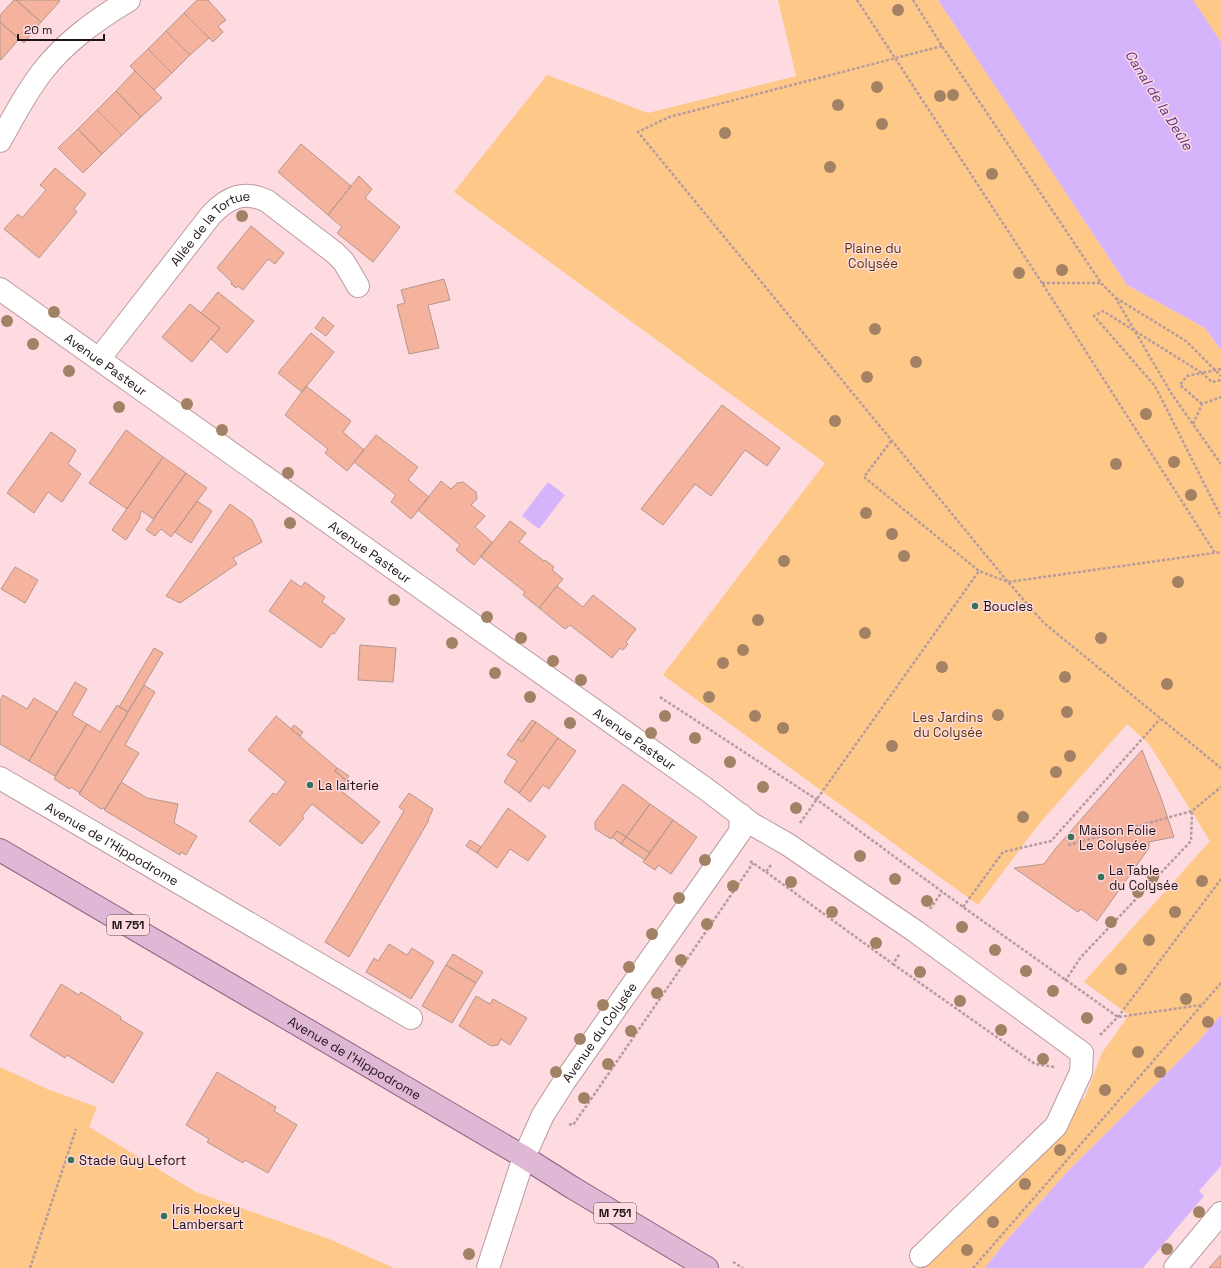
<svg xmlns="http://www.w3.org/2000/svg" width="1221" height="1268" font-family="'Space Grotesk',sans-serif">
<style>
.green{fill:#fec888}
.water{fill:#d5b4fc}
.building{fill:#f5b39d;stroke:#b4978e}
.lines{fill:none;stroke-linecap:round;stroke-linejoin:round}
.minor-casing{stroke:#bb9ba0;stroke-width:24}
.major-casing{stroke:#8e6080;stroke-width:24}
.path{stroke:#b69b9f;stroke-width:2.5;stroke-dasharray:3 2;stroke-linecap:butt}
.minor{stroke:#fff;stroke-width:22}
.major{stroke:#dfb8d5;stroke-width:22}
.path-bridge{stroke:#b69b9f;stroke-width:2.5;stroke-dasharray:3 2;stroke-linecap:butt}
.tree{fill:#a38165}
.poi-dot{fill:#38715a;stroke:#fddbe0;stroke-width:1.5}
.labels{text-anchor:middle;stroke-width:3;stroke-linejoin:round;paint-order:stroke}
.shield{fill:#fddbe0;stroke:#625052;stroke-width:1}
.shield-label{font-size:12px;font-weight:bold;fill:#1f1415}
.street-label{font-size:13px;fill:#1f1415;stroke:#fddbe0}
.park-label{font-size:13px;fill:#593700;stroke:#fddbe0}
.poi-label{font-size:13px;fill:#1f1415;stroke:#fddbe0;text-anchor:start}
.water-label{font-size:14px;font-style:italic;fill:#603588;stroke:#fddbe0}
</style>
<rect width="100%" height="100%" fill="#fddbe0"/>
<!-- green -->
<path class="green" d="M778,0h160l189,285 78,43 16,22v665l-24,28 -131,130 -60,68 -21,27h-67l3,-12 164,-159 17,-44 27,-38 -45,-33 126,-141 -61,-97 -22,-20 -88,100 -61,81 -315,-230 162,-212 -371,-271 93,-117 101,38 148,-37z
M1193,0h28v42z
M0,1067l47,22 50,18 -8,20 107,65 133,47 65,29h-394z"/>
<!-- water -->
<path class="water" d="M938,0h255l28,42v308l-16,-22 -78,-43z
M548,482l17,13 -26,34 -17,-13z
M1221,1015v151l-22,25 5,5 -61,72h-158l21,-27 60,-68 131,-130z"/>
<!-- building -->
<path class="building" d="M14,0h2l25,22 -17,21 -24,-21v-7z
M16,0h42l2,1 -19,21z
M197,0h11l18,20 -8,6 5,6 -10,10 -29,-29z
M184,13l25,25 -19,17 -24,-24z
M0,22l19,17 -18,21 -1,-1z
M166,31l24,24 -18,18 -24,-24z
M148,49l24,24 -18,17 -24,-24z
M135,71l27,27 -21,19 -25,-26z
M116,91l25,26 -19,18 -25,-25z
M97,110l25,25 -20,19 -24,-25z
M78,129l24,25 -19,19 -25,-25z
M301,144l50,42 -23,29 -50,-43z
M55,168l31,26 -12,15 3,3 -38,46 -35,-29 14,-15 4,4 24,-28 -6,-5z
M359,176l13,13 -7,9 35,29 -27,35 -36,-29 5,-6 -14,-12z
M251,226l33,27 -9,11 -7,-5 -25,31 -5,-4 -2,2 -5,-4 1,-2 -15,-14z
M444,279l6,21 -22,5 11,43 -30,6 -12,-49 8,-2 -4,-13z
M218,292l36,29 -27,32 -16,-14 9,-11 -19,-15z
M190,304l30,24 -28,34 -30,-25z
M323,317l11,9 -8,10 -11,-8z
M311,333l23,19 -32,40 -24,-19z
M306,386l45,35 -8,11 21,18 -17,21 -22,-18 3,-4 -43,-34z
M722,405l58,43 -13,18 -22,-16 -34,46 -16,-12 -32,41 -22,-16z
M126,430l37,27 -36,52 -38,-26z
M51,432l25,18 -8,14 13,10 -19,28 -14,-10 -14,21 -27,-20z
M376,435l42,32 -10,13 21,17 -18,22 -20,-17 5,-7 -42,-33z
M163,457l23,16 -33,46 -11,-8 -2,3v4l-14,22 -14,-10z
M186,473l21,15 -36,49 -10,-8 -6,7 -9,-6z
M441,481l10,8 6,-6 6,-1 13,10 1,7 -6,6 14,11 -10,11 17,15 -18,23 -18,-15 4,-5 -42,-35z
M197,501l15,10 -21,32 -16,-11z
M230,504l22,16 10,22 -29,16 4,6 -57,39 -14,-7z
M510,521l16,12 -7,9 25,19 1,-1 9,7 -2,3 11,9 -24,29 -16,-13 2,-3 -44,-35z
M15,567l23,13 -13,23 -24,-14z
M291,580l10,7 4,-5 20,15 -3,5 23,17 -11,15 -2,-1 -11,15 -52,-37z
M557,586l26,21 10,-12 43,34 -10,13 2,2 -5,6 -3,-2 -8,10 -42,-33 -5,4 -26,-21z
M360,645l36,3 -3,34 -35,-2z
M154,648l9,5 -35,59 -9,-5z
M75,682l12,7 -15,26 15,9 -32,52 -26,-15z
M144,685l11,7 -30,53 14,8 -34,56 -2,-1 -2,1 -22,-15z
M3,695l24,14 7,-11 23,14 -28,49 -29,-17v-43z
M117,705l11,7 -48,81 -9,-6 -1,2 -2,-1 -14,-9 33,-55 13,8z
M276,716l61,52 -2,3 11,9 -7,9 41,33 -18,22 -50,-40 -10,12 2,2 -24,28 -31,-25 24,-28 3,2 10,-13 -38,-32z
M532,720l4,2 -14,20 -4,-3z
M536,722l22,16 -39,55 -15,-11 13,-21 -10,-6 11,-16 4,3z
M294,725l9,7 -3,4 -9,-7z
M558,738l18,13 -27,38 -6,-4 -13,17 -11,-9z
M1142,750l19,48 13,39 -25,5v6l-52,73 -16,-12 -3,3 -64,-44 30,-4 12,-16z
M337,768l12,8 -3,4 -11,-9z
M121,782l26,16 31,6 -4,19 23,13 -11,19 -5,-3 -1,3 -76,-45z
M623,784l27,20 -24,33 -9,-6 -6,8 -16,-10v-7z
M409,793l24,16 -5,11h1l-80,137 -24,-15 79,-131 -5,-4z
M650,804l23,16 -23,33 -24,-16z
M508,808l38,28 -18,25 -18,-12 -13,19 -20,-15z
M673,820l24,17 -26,37 -13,-9 -3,5 -12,-8z
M617,831l9,6 -5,7 -9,-7z
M626,837l24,16 -5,7 -24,-16z
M470,840l11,7 -4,6 -11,-7z
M389,944l18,11 5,-7 22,14 -23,37 -45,-27 8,-14 4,3z
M453,954l30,18 -7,11 -30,-18z
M446,965l30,18 -24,40 -30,-17z
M61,984l18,11 2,-3 40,25 -1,2 23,14 -30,50 -46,-28 -2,3 -35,-22z
M476,996l14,8 3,-5 34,19 -17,27 -9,-6 -3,6 -7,1 -32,-20z
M217,1072l59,35 -2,4 23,14 -29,48 -23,-13 -2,3 -36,-21 2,-3 -23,-14z
M1221,1255v13h-12l10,-11z"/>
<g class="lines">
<!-- minor casing -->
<g class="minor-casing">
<g id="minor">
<path d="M0,141c13,-23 25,-47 42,-69 23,-30 54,-52 87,-72"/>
<path id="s1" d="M0,289l489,347 217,153 46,35 35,20 128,87 167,122 -1,19 -25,54 -135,130"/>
<path id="s2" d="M99,359l112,-144c17,-18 33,-25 56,-14l68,52 9,9 14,24"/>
<path id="s3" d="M0,778l411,240"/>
<path id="s4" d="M488,1268l36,-111 19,-42 21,-33 176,-250 1,-17"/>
<path d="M1175,1268l46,-55"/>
</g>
</g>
<!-- major casing -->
<g class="major-casing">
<g id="major">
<path id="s5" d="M0,850l524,307 49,31 134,80"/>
</g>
</g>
<!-- path -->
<path class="path" d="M857,0l185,283 173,270
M913,0l29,46 159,237 14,14 56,96 50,71
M942,46l-273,71 -31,15 370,450 36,41 177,145
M1042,283h59
M1116,298l70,43 35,35
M1202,404l-22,-19 7,-9 15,-3 10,9 9,-2
M1193,424l9,-20 19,-7
M891,441l-27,36 115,94 29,11 213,-30
M660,697l156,102 147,108 155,110 83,-12
M800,823l179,-252
M1068,845l124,-34 29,-24
M750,861l16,11 5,-7
M766,872l127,92 7,-11
M963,907l40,-55 48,-11 109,-122
M930,909l12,-17
M893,964l142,100 19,3
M1065,981l16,-24 110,-116 1,-30
M1100,1035l18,-18 103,-138
M569,1124l4,1 14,-20 166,-242
M733,1262l10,6
M30,1268l46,-139
M973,1268l248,-285"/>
<!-- minor -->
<use href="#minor" class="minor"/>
<!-- major -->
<use href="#major" class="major"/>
<!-- path-bridge -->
<path class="path-bridge" d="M1221,369l-19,4 -99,-62 -9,5 61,70 66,131"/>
</g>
<!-- trees -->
<g class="tree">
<circle cx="898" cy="10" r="6"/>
<circle cx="877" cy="87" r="6"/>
<circle cx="953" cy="95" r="6"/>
<circle cx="940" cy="96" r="6"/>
<circle cx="838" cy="105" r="6"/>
<circle cx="882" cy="124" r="6"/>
<circle cx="725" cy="133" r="6"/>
<circle cx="830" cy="167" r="6"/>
<circle cx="992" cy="174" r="6"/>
<circle cx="242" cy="216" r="6"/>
<circle cx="1062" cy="270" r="6"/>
<circle cx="1019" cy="273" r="6"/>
<circle cx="54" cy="312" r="6"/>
<circle cx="7" cy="321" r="6"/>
<circle cx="875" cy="329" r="6"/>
<circle cx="33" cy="344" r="6"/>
<circle cx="916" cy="362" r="6"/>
<circle cx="69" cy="371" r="6"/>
<circle cx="867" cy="377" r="6"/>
<circle cx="187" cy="404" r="6"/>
<circle cx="119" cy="407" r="6"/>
<circle cx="1146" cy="414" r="6"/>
<circle cx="835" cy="421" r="6"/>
<circle cx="222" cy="430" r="6"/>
<circle cx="1174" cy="462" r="6"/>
<circle cx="1116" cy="464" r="6"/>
<circle cx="288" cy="473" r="6"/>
<circle cx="1191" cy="495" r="6"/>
<circle cx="866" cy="513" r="6"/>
<circle cx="290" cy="523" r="6"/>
<circle cx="892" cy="534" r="6"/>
<circle cx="904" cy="556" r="6"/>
<circle cx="784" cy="561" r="6"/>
<circle cx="1178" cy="582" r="6"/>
<circle cx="394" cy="600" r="6"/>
<circle cx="487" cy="617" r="6"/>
<circle cx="758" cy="620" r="6"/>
<circle cx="865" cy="633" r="6"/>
<circle cx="521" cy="638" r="6"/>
<circle cx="1101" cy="638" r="6"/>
<circle cx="452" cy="643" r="6"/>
<circle cx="743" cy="650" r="6"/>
<circle cx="553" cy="661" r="6"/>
<circle cx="723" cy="663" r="6"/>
<circle cx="942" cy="667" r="6"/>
<circle cx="495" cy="673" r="6"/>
<circle cx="1065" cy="677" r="6"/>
<circle cx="581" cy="680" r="6"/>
<circle cx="1167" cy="684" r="6"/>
<circle cx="530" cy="697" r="6"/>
<circle cx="709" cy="697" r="6"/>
<circle cx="1067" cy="712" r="6"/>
<circle cx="998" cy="715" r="6"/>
<circle cx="665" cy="716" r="6"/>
<circle cx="755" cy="716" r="6"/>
<circle cx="570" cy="723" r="6"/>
<circle cx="783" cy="728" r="6"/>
<circle cx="651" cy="733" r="6"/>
<circle cx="695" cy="738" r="6"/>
<circle cx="892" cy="746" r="6"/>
<circle cx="1070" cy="756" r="6"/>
<circle cx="730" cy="762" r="6"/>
<circle cx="1056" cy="772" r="6"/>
<circle cx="763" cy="787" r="6"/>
<circle cx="796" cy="808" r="6"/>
<circle cx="1023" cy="817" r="6"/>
<circle cx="860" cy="856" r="6"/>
<circle cx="705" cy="860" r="6"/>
<circle cx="1153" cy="877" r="6"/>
<circle cx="895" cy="879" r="6"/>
<circle cx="1202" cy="881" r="6"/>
<circle cx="791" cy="882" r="6"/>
<circle cx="733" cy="886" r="6"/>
<circle cx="1138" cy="892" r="6"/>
<circle cx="679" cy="898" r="6"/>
<circle cx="927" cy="901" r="6"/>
<circle cx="832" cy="912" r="6"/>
<circle cx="1175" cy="912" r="6"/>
<circle cx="1111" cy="922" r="6"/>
<circle cx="707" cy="924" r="6"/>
<circle cx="962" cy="927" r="6"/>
<circle cx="652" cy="934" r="6"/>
<circle cx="1149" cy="940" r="6"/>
<circle cx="876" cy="943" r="6"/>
<circle cx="995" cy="950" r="6"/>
<circle cx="681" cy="960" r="6"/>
<circle cx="629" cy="967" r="6"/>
<circle cx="1121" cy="969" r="6"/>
<circle cx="1026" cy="971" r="6"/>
<circle cx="920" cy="972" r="6"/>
<circle cx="1053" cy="991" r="6"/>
<circle cx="657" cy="993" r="6"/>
<circle cx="1186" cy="999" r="6"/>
<circle cx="960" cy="1001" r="6"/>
<circle cx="603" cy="1005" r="6"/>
<circle cx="1087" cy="1018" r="6"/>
<circle cx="1208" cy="1022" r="6"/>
<circle cx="1001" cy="1030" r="6"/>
<circle cx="631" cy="1031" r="6"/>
<circle cx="580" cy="1039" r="6"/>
<circle cx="1138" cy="1052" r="6"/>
<circle cx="1043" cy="1059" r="6"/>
<circle cx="608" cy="1064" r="6"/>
<circle cx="556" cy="1072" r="6"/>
<circle cx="1160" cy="1072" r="6"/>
<circle cx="1105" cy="1090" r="6"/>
<circle cx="584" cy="1098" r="6"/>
<circle cx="1060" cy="1150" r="6"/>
<circle cx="1025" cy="1184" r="6"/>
<circle cx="1199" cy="1212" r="6"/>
<circle cx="993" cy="1222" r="6"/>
<circle cx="1167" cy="1249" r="6"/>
<circle cx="967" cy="1250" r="6"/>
<circle cx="469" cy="1254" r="6"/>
</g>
<!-- markers -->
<g class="poi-dot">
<circle cx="975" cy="606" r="4"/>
<circle cx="310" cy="785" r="4"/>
<circle cx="1071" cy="837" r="4"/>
<circle cx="1101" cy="877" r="4"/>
<circle cx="71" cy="1160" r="4"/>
<circle cx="164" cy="1216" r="4"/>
</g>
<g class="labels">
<!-- shield labels -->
<g class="shield">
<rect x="107" y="915" width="42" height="20" rx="3"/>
<rect x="594" y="1203" width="42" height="20" rx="3"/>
</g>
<g class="shield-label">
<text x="128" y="929">M 751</text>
<text x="615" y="1217">M 751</text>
</g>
<!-- street labels -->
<g class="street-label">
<text dy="5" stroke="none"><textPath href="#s2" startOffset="174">Allée de la Tortue</textPath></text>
<text dy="5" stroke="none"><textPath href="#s1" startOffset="130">Avenue Pasteur</textPath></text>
<text dy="5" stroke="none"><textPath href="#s1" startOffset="454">Avenue Pasteur</textPath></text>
<text dy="5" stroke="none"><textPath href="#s1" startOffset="778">Avenue Pasteur</textPath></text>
<text dy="5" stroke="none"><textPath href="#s3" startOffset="130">Avenue de l'Hippodrome</textPath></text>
<text dy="5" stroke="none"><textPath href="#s4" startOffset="263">Avenue du Colysée</textPath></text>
<text dy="5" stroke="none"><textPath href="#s5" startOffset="411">Avenue de l'Hippodrome</textPath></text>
</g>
<!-- park labels -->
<g class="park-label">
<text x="873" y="253">Plaine du<tspan x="873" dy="15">Colysée</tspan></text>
<text x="948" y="722">Les Jardins<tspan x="948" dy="15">du Colysée</tspan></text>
</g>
<!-- poi labels -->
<g class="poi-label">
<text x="983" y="611">Boucles</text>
<text x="318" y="790">La laiterie</text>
<text x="1079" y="835">Maison Folie<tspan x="1079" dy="15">Le Colysée</tspan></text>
<text x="1109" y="875">La Table<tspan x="1109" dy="15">du Colysée</tspan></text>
<text x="79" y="1165">Stade Guy Lefort</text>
<text x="172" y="1214">Iris Hockey<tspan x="172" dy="15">Lambersart</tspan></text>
</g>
<!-- water labels -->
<g class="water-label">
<text transform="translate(1159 100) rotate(58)" y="5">Canal de la Deûle</text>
</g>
</g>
<!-- scale -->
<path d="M18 34v6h86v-6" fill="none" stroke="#1f1415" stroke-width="2"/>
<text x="24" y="34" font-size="12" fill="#1f1415" stroke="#fddbe0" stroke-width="3" paint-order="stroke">20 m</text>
</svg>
